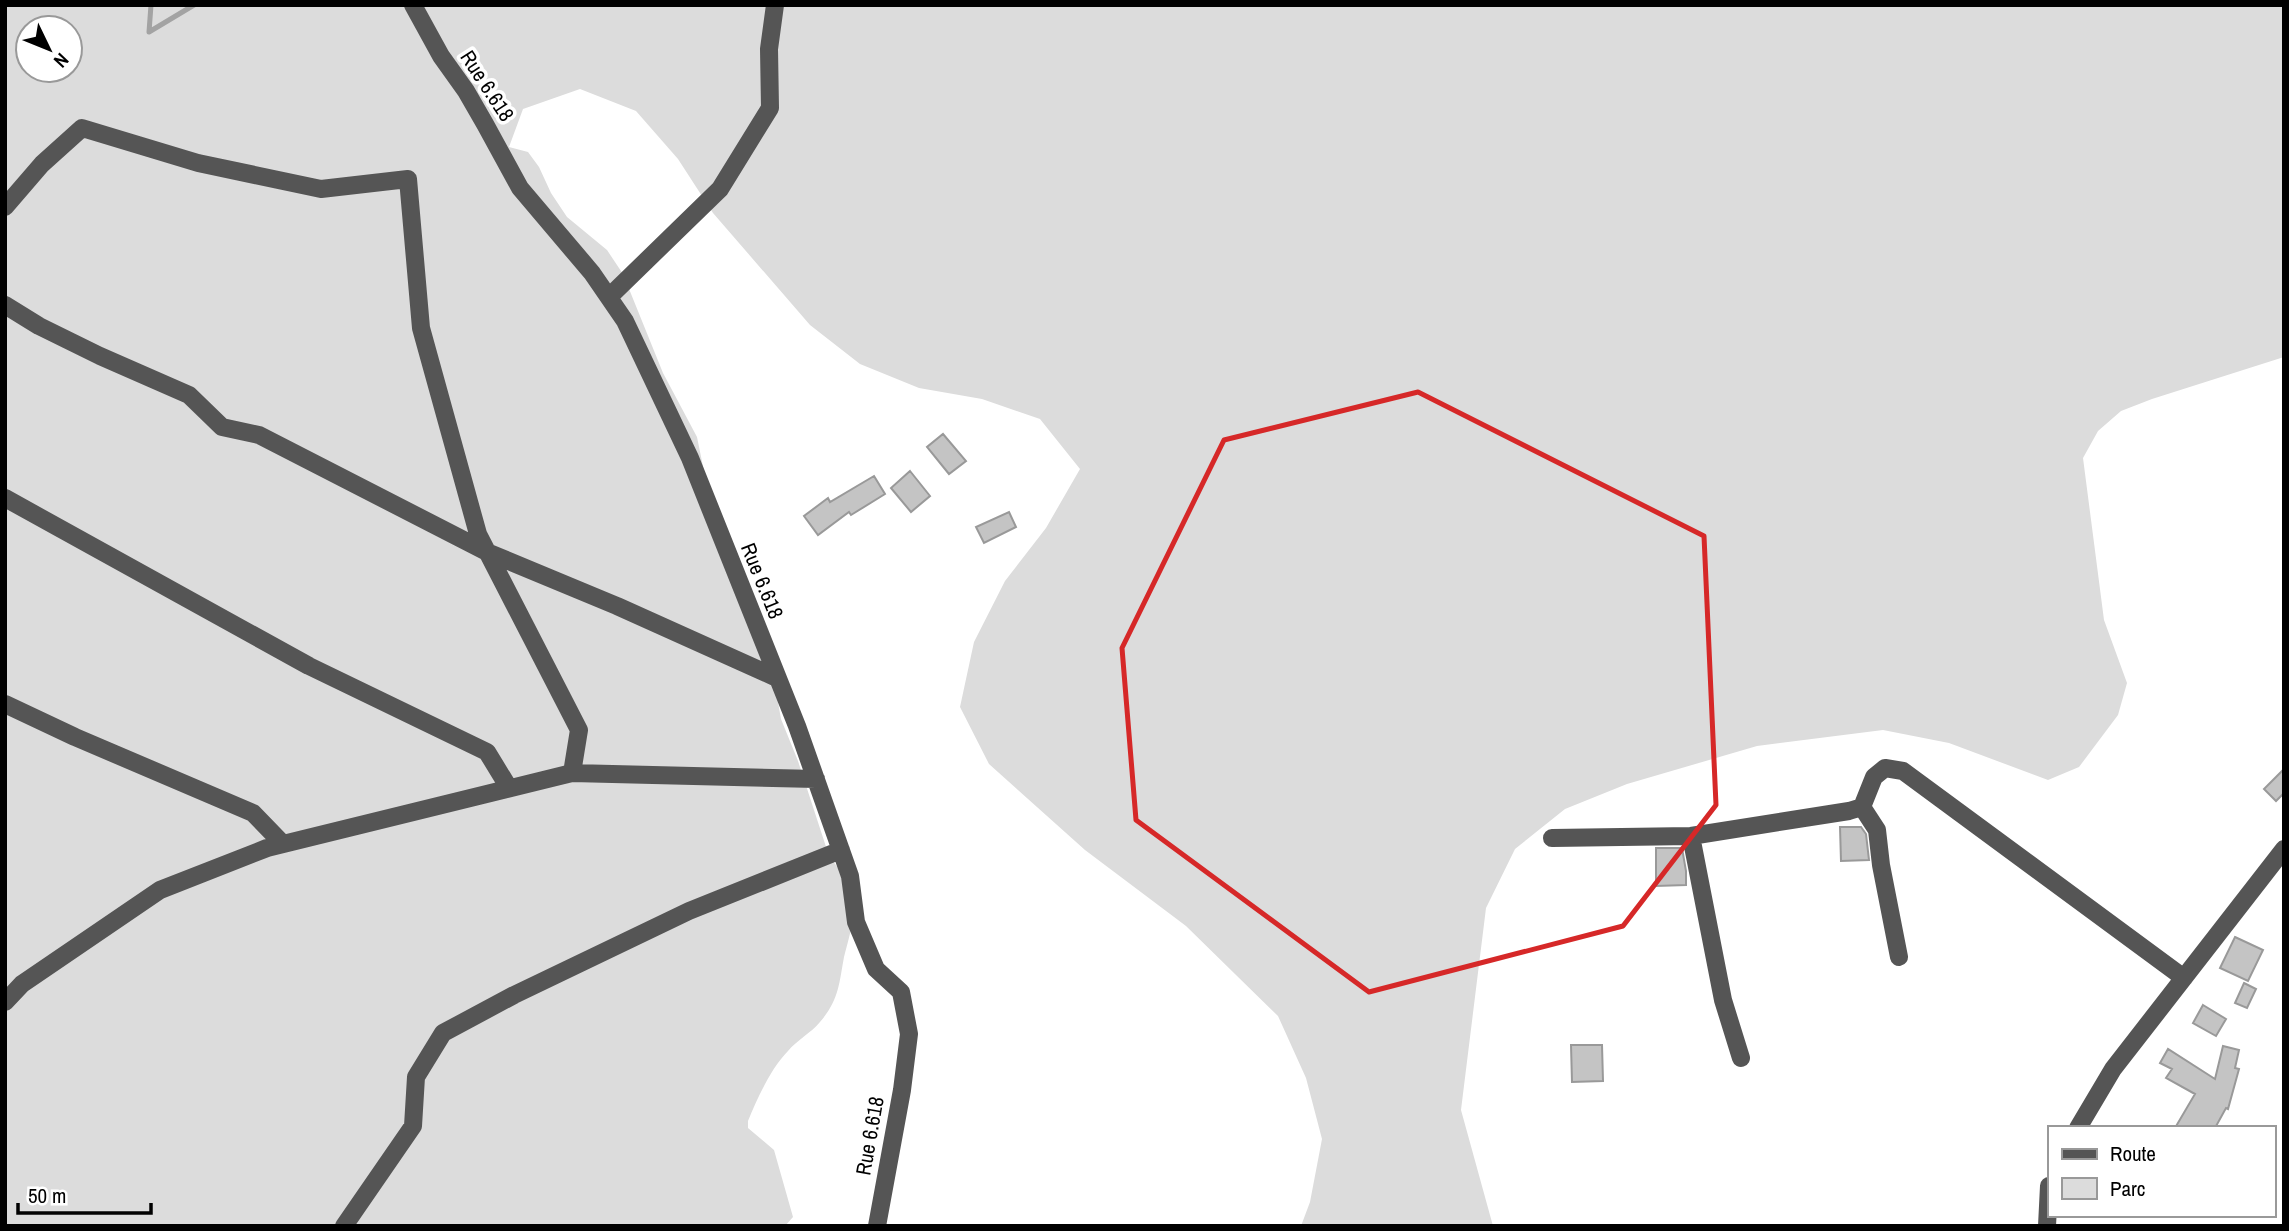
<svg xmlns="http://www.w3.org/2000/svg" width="2289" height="1231" font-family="'Archivo Narrow',sans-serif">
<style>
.green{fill:#dcdcdc;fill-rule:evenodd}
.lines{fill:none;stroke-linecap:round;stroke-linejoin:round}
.stream{stroke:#a3a3a3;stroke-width:5}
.building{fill:#c4c4c4;stroke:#999;stroke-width:2}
.minor{stroke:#555;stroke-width:18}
.marked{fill:none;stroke:#d62828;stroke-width:5;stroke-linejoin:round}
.labels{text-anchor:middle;stroke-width:7;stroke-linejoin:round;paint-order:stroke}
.street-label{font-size:21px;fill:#000;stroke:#fff}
</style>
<rect width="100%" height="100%" fill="#fff"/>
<!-- green -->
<path class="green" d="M5,5h2279v352l-132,42 -31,12 -23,20 -15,27 21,162 23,63 -9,32 -39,52 -31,13 -99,-37 -66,-13 -126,16 -130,38 -62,25 -50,40 -29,59 -25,202 32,116h-192l9,-24 12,-63 -16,-61 -28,-62 -92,-90 -101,-76 -96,-86 -29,-57 14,-65 31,-61 41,-53 34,-59 -40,-50 -58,-20 -63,-11 -59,-24 -50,-39 -97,-112 -35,-54 -42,-48 -56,-22 -57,20 -14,38 19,5 11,15 12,26 16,24 40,33 16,24 40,99 34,64 11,54 70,211 3,17 17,42 31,95c9,11 21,28 23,43 3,22 -3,38 -8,58 -5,27 -5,43 -24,65 -9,11 -23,18 -32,29 -17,17 -31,48 -40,70v7l26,22 19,67 -8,9h-780zM28,28h42v42h-42z"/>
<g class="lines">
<!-- stream -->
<path class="stream" d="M151,5l-2,27 45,-27"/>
</g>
<!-- building -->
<path class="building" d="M943,434l23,27 -17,13 -22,-27z
M910,471l20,25 -19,16 -20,-24z
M874,476l11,18 -34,21 -2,-3 -31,23 -14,-19 24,-18 2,4z
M1009,512l7,15 -32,16 -8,-16z
M2284,769v24l-8,8 -12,-12z
M1840,827h21l5,7 3,26 -28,1z
M1656,848h26l4,23v14l-30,1z
M2235,937l28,13 -15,31 -28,-13z
M2244,983l12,6 -9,19 -12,-5z
M2203,1005l23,14 -10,17 -23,-13z
M1571,1045h31l1,36 -31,1z
M2223,1046l16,4 -4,18 4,1 -11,40 -2,-1 -11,20h-40l20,-34 -29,-16 6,-9 -12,-6 8,-14 47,30z"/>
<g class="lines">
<!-- minor -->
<path class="minor" d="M413,5l28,51 25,35 19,33 35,64 72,85 33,48 65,137 107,268 53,150 6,46 20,47 25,23 8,42 -7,56 -25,136
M5,207l37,-43 40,-36 116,35 123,26 87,-10 13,149 57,206 101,196 -7,43
M609,297l111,-108 50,-81 -1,-59 6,-44
M5,305l34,21 61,30 89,39 33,32 37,8 228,117 130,54 160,72
M5,498l304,168 178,86 22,36
M5,704l70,33 178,76 30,31
M1862,807l15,23 4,35 18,92
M1691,836l32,164 18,58
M1552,838l139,-2 158,-25 13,-4 12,-30 11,-9 18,3 281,207
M5,1002l17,-18 138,-94 107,-42 305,-75 244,6
M2078,1128l35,-59 171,-220
M344,1226l69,-100 3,-49 27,-44 71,-38 175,-84 152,-61
M2047,1226l2,-40"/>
</g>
<!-- marked area -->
<path class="marked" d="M1418,392l286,144 12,269 -93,121 -254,66 -233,-172 -14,-172 102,-208z"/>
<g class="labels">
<!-- street labels -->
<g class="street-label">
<text transform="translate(487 86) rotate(57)" y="7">Rue 6.618</text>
<text transform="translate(762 581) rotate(68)" y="7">Rue 6.618</text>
<text transform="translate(870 1136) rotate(-80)" y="7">Rue 6.618</text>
</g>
</g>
<!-- border -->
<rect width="2289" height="1231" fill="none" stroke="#000000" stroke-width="14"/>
<!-- legend -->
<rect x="2048" y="1126" width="228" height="91" fill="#ffffff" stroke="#999999" stroke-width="2"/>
<rect x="2062" y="1149" width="35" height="10" fill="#555555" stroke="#999999" stroke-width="2"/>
<text x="2110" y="1161" font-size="21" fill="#000000">Route</text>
<rect x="2062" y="1178" width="35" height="21" fill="#dcdcdc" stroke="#999999" stroke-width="2"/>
<text x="2110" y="1196" font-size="21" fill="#000000">Parc</text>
<!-- north arrow -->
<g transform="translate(49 49) rotate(133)"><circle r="33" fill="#ffffff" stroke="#999999" stroke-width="2"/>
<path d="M0-5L12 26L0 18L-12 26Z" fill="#000000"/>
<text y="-10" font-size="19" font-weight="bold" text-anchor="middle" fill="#000000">N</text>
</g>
<!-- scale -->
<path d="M18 1203v10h133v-10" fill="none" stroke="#000000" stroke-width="3.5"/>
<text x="28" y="1203" font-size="21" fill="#000000" stroke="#ffffff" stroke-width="5" paint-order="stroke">50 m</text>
</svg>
